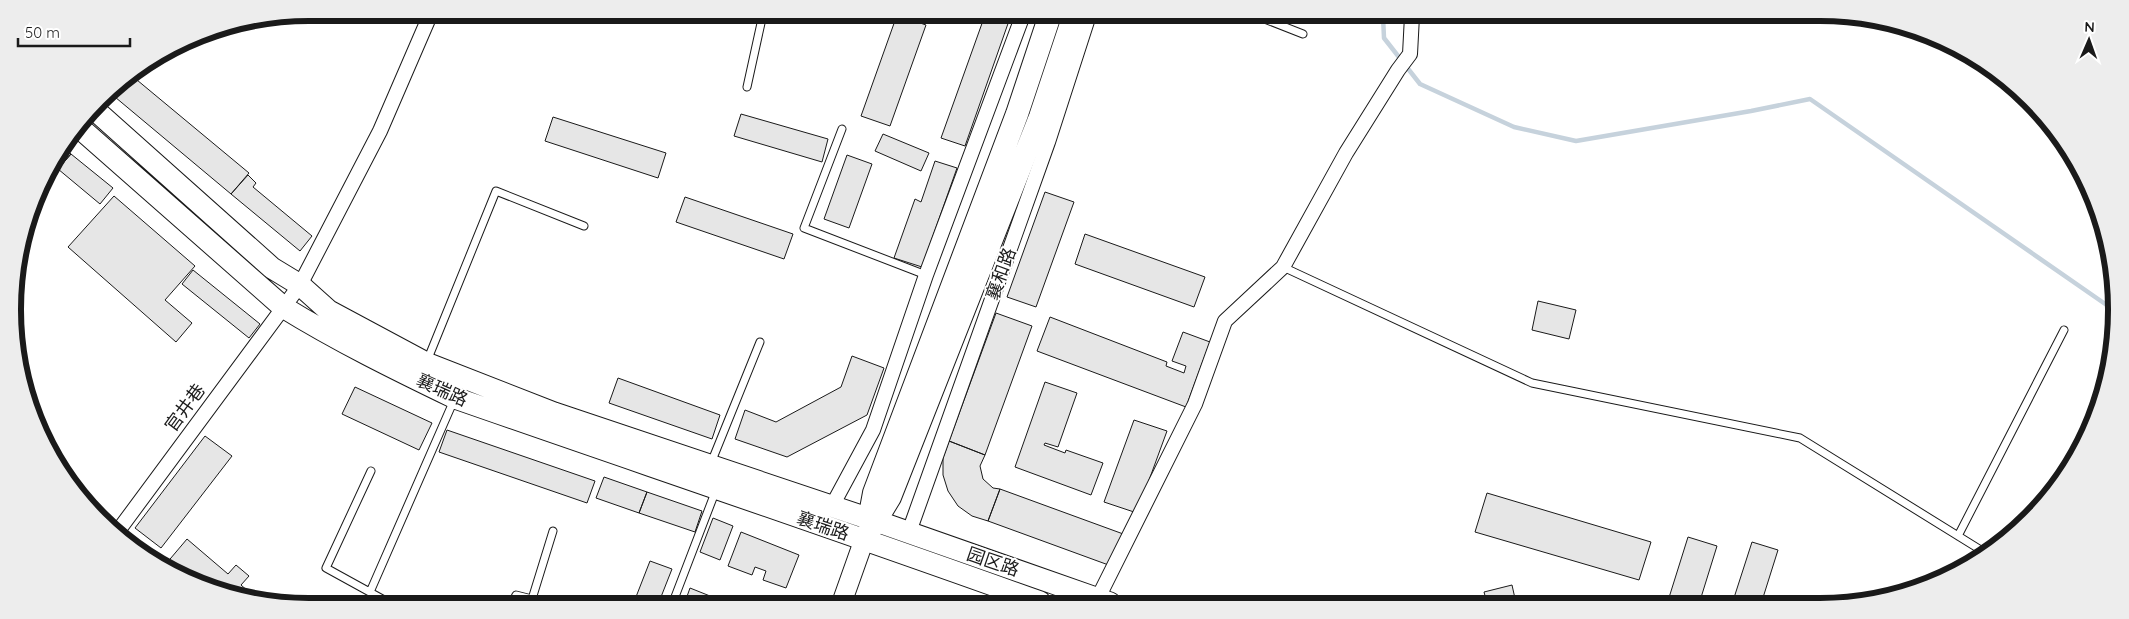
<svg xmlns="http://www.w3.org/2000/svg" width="2129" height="619" font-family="Quicksand,'Noto Sans SC',sans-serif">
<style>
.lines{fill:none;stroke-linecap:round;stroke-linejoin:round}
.stream{stroke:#c6d2dc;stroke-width:4.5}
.building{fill:#e6e6e6;stroke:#1a1a1a}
.service-casing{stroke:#1a1a1a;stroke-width:9}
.minor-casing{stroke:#1a1a1a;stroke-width:16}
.secondary-casing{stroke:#1a1a1a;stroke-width:21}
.primary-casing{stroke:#1a1a1a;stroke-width:23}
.trunk-casing{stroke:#1a1a1a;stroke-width:24}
.service{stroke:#fff;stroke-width:7}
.minor{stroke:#fff;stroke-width:14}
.secondary{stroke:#fff;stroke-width:19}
.primary{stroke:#fff;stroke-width:21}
.trunk{stroke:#fff;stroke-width:22}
.labels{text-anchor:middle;stroke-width:4;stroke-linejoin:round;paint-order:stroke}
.street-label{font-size:18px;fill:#1a1a1a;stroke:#fff}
.rim{fill:none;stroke:#1a1a1a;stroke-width:6}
</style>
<rect width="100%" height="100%" fill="#fff"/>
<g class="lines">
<!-- stream -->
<path class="stream" d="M1383,16l1,22 36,46 94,43 62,14 175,-30 59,-12 301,209"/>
</g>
<!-- building -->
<path class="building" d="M897,15l29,10 -36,101 -29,-10z
M985,15h26l-46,131 -24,-8z
M131,75l118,98 -18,21 -122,-102 4,-6z
M741,114l87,25 -6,23 -88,-26z
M553,117l113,36 -8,25 -113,-37z
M883,134l46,19 -8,18 -46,-20z
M65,149l6,5 -13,15 -5,-4z
M71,154l42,34 -13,16 -42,-35z
M847,155l25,9 -23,64 -25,-9z
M935,161l22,7 -35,99 -28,-9 21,-59 6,3z
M248,175l8,8 -3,4 59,49 -12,15 -69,-57z
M1045,192l29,10 -38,105 -29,-10z
M114,196l81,70 -30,34 27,23 -16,19 -108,-95z
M685,197l108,37 -9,25 -108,-37z
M1085,234l120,43 -11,30 -119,-43z
M193,270l67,54 -11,14 -67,-54z
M1538,301l38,9 -7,29 -37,-9z
M996,313l36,13 -47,129 -36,-14z
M1050,317l117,45 -1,4 18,7 2,-7 -14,-5 11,-29 27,10 -24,65 -149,-56z
M852,356l32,12 -17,47 -80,42 -52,-18 10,-29 31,12 65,-35z
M618,378l102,37 -8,24 -103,-36z
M1045,382l32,11 -19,54 -13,-4 -1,2 21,8 1,-3 37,13 -12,32 -76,-28z
M355,387l77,36 -13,27 -77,-36z
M1134,420l33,11 -30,82 -33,-11z
M447,430l148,51 -8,22 -148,-51z
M205,436l27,20 -71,92 -26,-20z
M949,441l36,14 -5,11 3,13 10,9 7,1 -12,32 -16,-5 -14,-10 -10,-15 -5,-16v-17z
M604,477l43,15 -8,21 -43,-15z
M1000,489l126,46 -12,32 -126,-46z
M647,492l55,19 -7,21 -56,-19z
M1487,493l164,49 -12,38 -164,-48z
M713,518l20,8 -13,34 -20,-8z
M741,532l58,23 -13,33 -23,-8 3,-9 -11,-4 -3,8 -24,-9z
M129,533l21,17 -5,7 -20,-19z
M1688,537l29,9 -18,58h-32z
M187,539l41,35 8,-9 13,11 -8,9 16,14 -2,2 -90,-36z
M1752,542l26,8 -17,54h-29z
M650,561l22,8 -13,33h-25z
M1512,585l4,18h-29l-3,-11z
M690,588l20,8 -2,6h-23z"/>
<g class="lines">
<!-- service casing -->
<g class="service-casing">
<path id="service" d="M1257,16l46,18
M747,87l16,-73
M842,129l-38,99 122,47
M1283,267l249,116 268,55 184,114
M427,361l69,-170 88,35
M711,463l49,-121
M371,471l-45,97 60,33
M1958,536l106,-206
M370,592l84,-192
M513,601l3,-6 16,4 21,-68
M673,602l43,-112"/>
</g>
<!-- minor casing -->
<g class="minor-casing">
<path id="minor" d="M832,506l41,-76 53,-155 97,-260
M118,531l182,-246 80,-154 51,-118
M909,532l139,-390 41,-127
M1098,598l97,-194 30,-83 58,-54 63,-114 52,-83 12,-16 2,-38"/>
</g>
<!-- secondary casing -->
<g class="secondary-casing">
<path id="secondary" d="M842,602l22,-62"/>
</g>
<!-- primary casing -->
<g class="primary-casing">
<path id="primary" d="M95,110l177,158 28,17 29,26 97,52 128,50 322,108 234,82
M81,129l202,178c55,34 114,63 172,91 195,68 391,134 585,204"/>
</g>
<!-- trunk casing -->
<g class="trunk-casing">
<path id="trunk" d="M869,520l5,-27 143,-379 33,-99
M864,540l26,-43 150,-380 34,-102"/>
</g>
<!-- service -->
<use href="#service" class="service"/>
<!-- minor -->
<use href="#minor" class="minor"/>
<!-- secondary -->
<use href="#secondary" class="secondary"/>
<!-- primary -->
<use href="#primary" class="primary"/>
<!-- trunk -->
<use href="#trunk" class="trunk"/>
</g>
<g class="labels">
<!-- street labels -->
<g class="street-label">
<text transform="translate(1001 274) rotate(-70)" y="6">襄和路</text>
<text transform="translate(442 390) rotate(24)" y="6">襄瑞路</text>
<text transform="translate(185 408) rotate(-54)" y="6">官井巷</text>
<text transform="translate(823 526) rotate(19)" y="6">襄瑞路</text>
<text transform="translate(993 562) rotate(19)" y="6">园区路</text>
</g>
</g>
<!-- crop -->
<path d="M0 0H2129V619H0ZM309 21H1820A288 288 0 0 1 2108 309V310A288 288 0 0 1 1820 598H309A288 288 0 0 1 21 310V309A288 288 0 0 1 309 21Z" fill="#ededed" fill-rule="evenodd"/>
<path class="rim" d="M309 21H1820A288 288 0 0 1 2108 309V310A288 288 0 0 1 1820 598H309A288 288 0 0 1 21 310V309A288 288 0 0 1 309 21Z"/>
<!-- north arrow -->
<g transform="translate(2089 40) rotate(2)" stroke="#ffffff" stroke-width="4" paint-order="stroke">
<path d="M0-4L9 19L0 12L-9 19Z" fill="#1a1a1a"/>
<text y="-8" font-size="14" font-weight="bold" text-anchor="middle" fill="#1a1a1a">N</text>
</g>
<!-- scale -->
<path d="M18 38v8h112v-8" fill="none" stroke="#1a1a1a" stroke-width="2.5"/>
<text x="25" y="38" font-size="15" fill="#1a1a1a" stroke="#ffffff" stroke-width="4" paint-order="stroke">50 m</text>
</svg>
